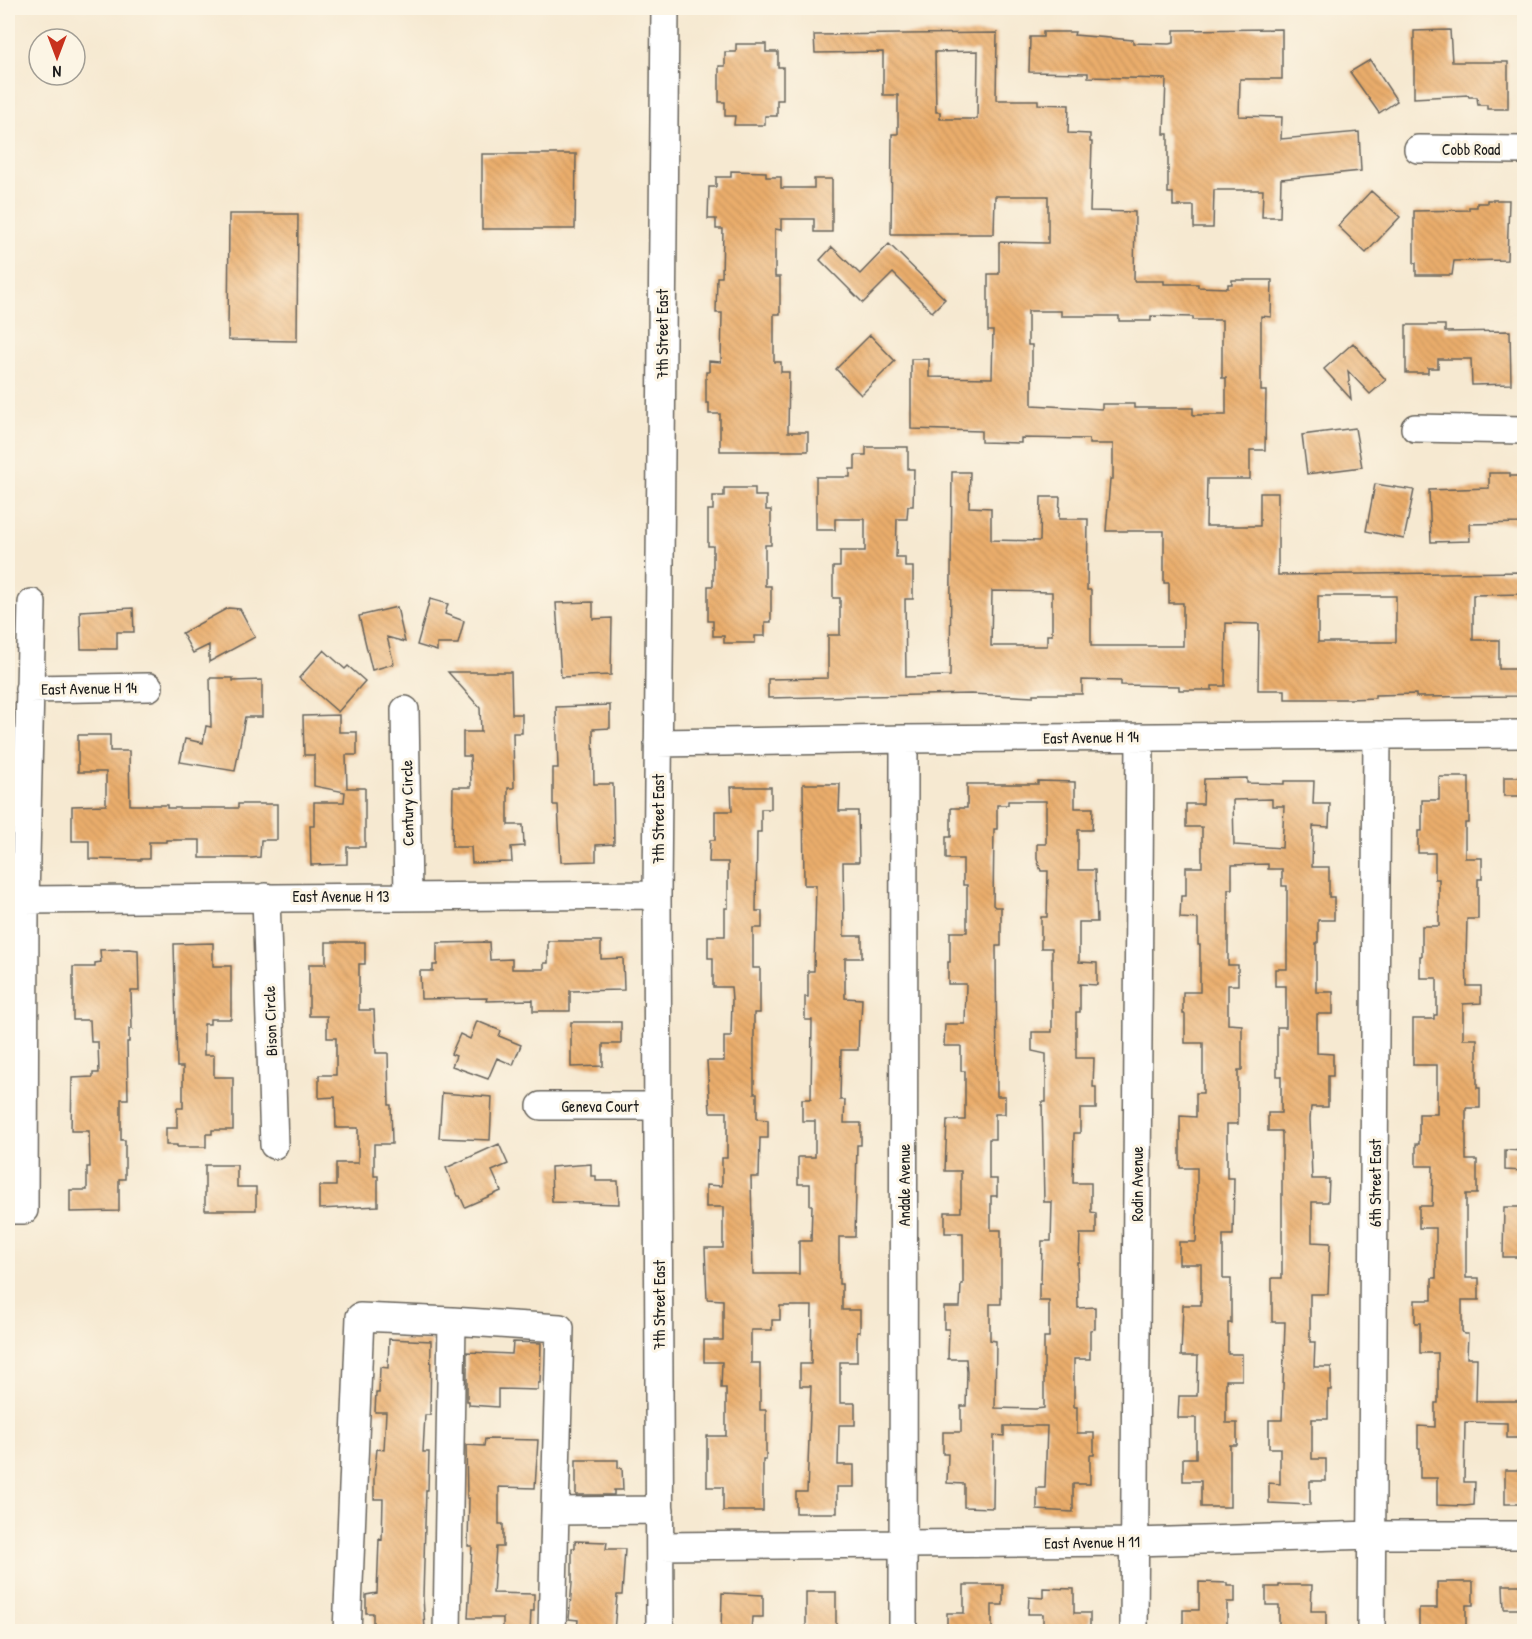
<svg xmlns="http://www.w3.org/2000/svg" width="1532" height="1639" font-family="'Patrick Hand',sans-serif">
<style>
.building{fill:url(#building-back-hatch);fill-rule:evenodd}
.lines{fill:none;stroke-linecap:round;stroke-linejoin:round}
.minor-casing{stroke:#68645b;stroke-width:30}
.minor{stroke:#fff;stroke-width:27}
.labels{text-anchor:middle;stroke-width:6;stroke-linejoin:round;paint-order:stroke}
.street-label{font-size:16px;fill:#1c1c1c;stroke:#fcf5e5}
</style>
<defs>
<pattern id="building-back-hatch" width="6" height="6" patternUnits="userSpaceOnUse" patternTransform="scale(1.5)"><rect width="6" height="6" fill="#eaad6c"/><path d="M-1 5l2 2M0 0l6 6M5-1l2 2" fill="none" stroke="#c8945d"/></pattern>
</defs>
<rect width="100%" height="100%" fill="#fcf5e5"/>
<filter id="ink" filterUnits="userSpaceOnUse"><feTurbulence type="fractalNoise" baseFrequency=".0167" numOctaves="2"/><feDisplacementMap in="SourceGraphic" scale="12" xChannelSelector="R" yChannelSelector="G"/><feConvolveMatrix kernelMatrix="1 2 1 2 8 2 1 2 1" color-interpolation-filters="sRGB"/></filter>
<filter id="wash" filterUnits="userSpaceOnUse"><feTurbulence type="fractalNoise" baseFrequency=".008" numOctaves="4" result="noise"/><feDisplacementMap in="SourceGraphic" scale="24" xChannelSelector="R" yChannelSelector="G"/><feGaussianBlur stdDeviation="1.35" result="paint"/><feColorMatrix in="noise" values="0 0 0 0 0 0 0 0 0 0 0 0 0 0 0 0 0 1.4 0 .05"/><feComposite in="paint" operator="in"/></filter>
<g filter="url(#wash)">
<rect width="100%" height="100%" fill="#f6e9d1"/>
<g id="blocks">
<!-- building -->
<path class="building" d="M1282,29v50h-42l-1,37 43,1 -1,22 78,-7 2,39 -80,8 -1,38h-18l1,-27h-49l-1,38h-19v-22h-21v-13h-5v-59h-4l2,-55 -78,-2v-4l-59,-1 1,-35h13v-5h32l-1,3 59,5v3l36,1 5,-1v-13z
M1450,30l2,32h56v47h-21v-4h-9l-1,-8h-8l-1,-2 -54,3v-67z
M997,33l-1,67h42v4l31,1 -1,28 22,1v8h2l-2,69 45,1 -1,69h30v3h34v3l30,1v-4h4v-4h40l-1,37 -10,-1v75h5l-1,59h-15v29h-43l-1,47h54v-33h18v82l246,-3v22l-51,1v45h26v29h25v27l-108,1v-3l-41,1v3l-26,1h-64v-9h-27l1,-66 -33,-1 -1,63h-13v4h-33v-4l-58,-1v-4l-39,-1v14h-49v3l-62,-3 -203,4v-19l60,-1v-43h12v-37h-7v-31h7v-16h25v-32h-30v11h-19v-53h34v-8h5v-14h11v-8h42v22h6l-1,37h-5l-1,13h-10l-1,38h9v10h8v32h-8l1,78 44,-1 2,-204h18l-1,35 22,1v32l49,1 1,-44h19l-1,22h29l-1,71h4v56h92v-43h-14v-20h-5v-52h-58l4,-52h3v-35h-24v-5l-68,-1v5l-40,-1v-11l-70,-2v-70h18v18l63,1 1,-47h-5v-57h11v-32l49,1v-47h-53l-1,38h-103l1,-100h6v-39h-15v-43l-68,1 -1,-18zM978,51l-1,68h-37v-7h-4l-1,-60zM1028,311h33v5h58v5h32v-5l42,1v3h29v58h4v37h-33v-7h-59v-4h-32v5l-70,-4v-60h-4zM992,591l60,1v43h-5v11h-56zM1318,596h78v46h-78z
M736,44h30v8h12v15h5v33h-6v16h-12v9h-31l1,-9h-10v-14h-6v-36h6v-14h11z
M1370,60l27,41 -18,12 -29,-41z
M482,154h94l-1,75h-93z
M731,171l35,1v5h15v11h33v-9h18v53h-18v-13h-33v11l-6,-1v48h5v37h-6v48h7v10h8l-1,60h20v19h-88v-37h-11v-11h-3v-31h3v-11l12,1 1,-49h-6l1,-36h5l1,-48h-7v-10h-8l1,-32h7v-10h15z
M1371,191l29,26 -34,36 -28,-27z
M1487,200h22l-2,60 -53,1 -2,14h-36v-12h-2v-52l55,-1v-3h8v-4h10z
M229,214h69l-1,127 -69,-1z
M889,244l56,55 -13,13 -39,-39 -30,30 -43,-43 12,-13 28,27z
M1406,325h39v7l65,-1 1,53 -39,1 -1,-26h-33v9h-10v5h-22z
M870,335l25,26 -34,34 -25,-26z
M1353,343l33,37 -16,14 -22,-23 3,28 -27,-30z
M1355,428l7,39 -55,7 -5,-39z
M1489,473h21v3h11v4h3v43l-55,1 1,17 -39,1 -2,-52 60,-2z
M1375,484l39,6 -10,49 -38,-8z
M724,488h31v8h11v14h5v35h-6v41h6v36h-6v14h-10v7h-31v-7h-11v-15h-5v-35h5v-40h-5v-36h5v-14h11z
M430,599l18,5 -3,10 19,7 -6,23h-21v7l-20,-6z
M593,602v17l19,-1 -1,57 -50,2 -5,-74z
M397,607l8,35 -18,-5 7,27 -22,6 -13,-54z
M133,608l1,24h-17v17h-36l-1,-38z
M228,608l12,1 15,28 -46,25v-17l-16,8 -11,-20z
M324,650l21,19 3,-3 17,15 -27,31 -39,-34z
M448,672h63l1,42h10v19h-9l1,55h-6v37h15l1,21 -13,1 1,15 -40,1 -1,-16h-19l1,-60h18l-1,-31h-7v-24h18l-1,-24z
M210,678h23v3l29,-1v37h-17l-10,54 -55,-9 5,-23 18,4 3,-17 5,1z
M610,705v23l-17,1 1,55h19l1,60 -18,1v16l-35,1 -3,-57h-5v-37h5l-2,-61z
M339,715v17h18v23h-11l1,33h18v59h-18v17l-36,1 -1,-39h4v-24h30l1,-10 -31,-6v-31h-10l-1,-39z
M78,735h32v16h19l1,54h37v3h71v-4h39v36h-16l-1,17 -8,1h-52v-18h-34v2h-17v17h-8v1l-52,-1v-18h-17v-35l34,-1v-33h-28z
M1439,777h30v46h-4v35h17v21h-4v40h-11l-1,40 1,27h14v17l-18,1v35h14v49h3v20h-14v52h11v34h-11v84h13v22h-17v31l2,3h4l-1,24h10l-1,43h48v37h-17v-15l-42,-1 -1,60h11l-1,23 -9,1 -28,-1v-27h-17v-30h-2v-22l17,1v-24h3v-50h-18v-30h-5v-23h17v-22h4v-50h-17v-22h13l1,-40h-17v-22h3v-30h18v-49h-24v-46h21v-4h3v-37h-17v-22h2v-30h17v-47h-4v-26h-17v-22h4v-31h17z
M1504,777h20v19h-20z
M1247,778v5l37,1v-3h30l-1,23h17l-1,23 -16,-1 -1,41h17v30h5v23h-16v23h-2v49h17v22h-16v39l16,1v22h-5v31h-17l-1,12 2,60h17l-1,23h-16v40l18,1 -2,51h-18v48h5l-1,25h17v23h-3v29h-16v40h14v22h-16v24l-41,-2v-20l11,1v-36h-11v-28h13l3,-98h-13v-44h10v-145l-1,-2h-13v-18h13v-37h-4v-49h9v-41h-11v-17h12v-83h-5v-17h-14v-5l-36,1v24h-4v76h10v20h-10v39l14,1v45h-4v54h-11v54h7l-1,57h-10v44h8v44h-3v31h14v26h-16v43h11v22h-7v62h-29v-26h-18v-23h13v-40h-18l1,-22h18l1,-40h-17l2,-51h18v-41h-22v-22h17l1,-28v-46h-17v-52l16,1v-24h7v-50h-18v-29h-2v-22h17v-47h-2v-26l-18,-1 1,-22h5v-29h16v-40h-16v-23h17l1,-25zM1272,799v7h12l-2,42 -48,-3 -1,-45z
M1038,781l37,1v26h18l-1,22h-14v40h17l2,52h-18v40l18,1v22l-17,-1v28h-4v46h18l-1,29h3v22h-16v24h-6l-1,50h18v29l5,1v21h-16l-1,28h-2l1,46 17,-1v22l-5,1v29h-16v48h3v26h17v22h-4v29h-17v28l-36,-2v-22h8l2,-62h-43v10l-10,-1 -1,73 -29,-1v-23l-17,-1 1,-29h-5v-22h18v-26h5l1,-34 -1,-13h-18l1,-30h-5v-22h16l1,-23h2v-51h-18v-21h16v-41h-16l2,-51h18v-49h-4v-25h-17l1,-22h20l1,-40h-18v-22h2v-30h17v-47h-4v-26h-17v-22h5v-29h16v-24h71zM1008,801h38v43h-9v15l4,12h7l-1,46h-6v31h11v84h-20v19l14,3v48h-4l2,100h8l-1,39h-9l-1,42h-2v18h10v36h-5v71l-9,1 -40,-1 1,-67 -6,-1v-36h11v-74h-10v-34h6v-17h-8v-40h6v-25h10v-18h-8l-1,-150h5v-39h-6l-2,-2 1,-76h3v-24h11z
M803,784h37l-1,27h19l1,51h-16l1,74h18v22h-17v40l17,1 -1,21h-2l-1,30h-17l-1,50h5l-1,23h17v22h-4l-2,92h-16v47h3v26h18v22h-3v30h-17v41h15v22h-16l-1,40h16v22h-17v26h-41v-21h11l4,-106h-11v-22h11l1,-58h-32v14h-8v10h-21v33h9v47h6v50h-3v51h-40v-24h-16v-51h19v-48h-5l1,-26h-18v-22h19v-40l-16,-1 -2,-51h18v-41h-17v-22l16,1v-28h5v-46h-17l-3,-51h17v-24h7l1,-37 -1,-13h-18v-29h-5v-22h17v-28h3v-46h-19l1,-22h5v-29h17l-1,-24h40v22h-10v23h-4l-1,79h6v17h-9v40h7v45h-6v80h3v26l11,1v18h-8l-1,39h-8l2,97h46v-33h12l1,-36h-2v-21h-12v-27h17v-36h-13v-22h9l1,-79h-7v-23h3v-26h6l2,-86h-12z
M548,941h53v18l22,-1 1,32 -54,1v20h-37v-11l-47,1 1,-3 -66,1 -1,-28h13v-6h4v-22l52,-1 1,18 22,-1v10h32v-6h4z
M326,942h39v22h-6v46h15l2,43h12l1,52h2l1,39h-18v32h4v30l-59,3v-23h17v-23h22v-35h-22l-1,-31 -16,1v-23h17v-37h-9v-22h-18v-52h17z
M213,943v23h18v53h-21v5h-6v31h10v22h19v53h-21v4h-6v13h-29v-2h-11v-17h11v-20h6v-41h-6l-3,-123z
M129,949l9,1 1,41h-8l1,38h-3v13h-2l1,57h-7v41h4v39h-6v32l-49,1v-22h17v-23h3l-1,-36h-18l1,-53 21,-1v-4h6l-1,-31h-7l-1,-22h-17v-53h22v-4l6,-1 -1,-12z
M477,1021l24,10 -2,5 22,9 -8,20 -16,-7 -9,21 -36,-13 4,-10 -5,-2 9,-20 10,5z
M571,1022h50v22h-18v22l-32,1z
M442,1093l50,4 -2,43 -51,-2z
M499,1144l9,20 -16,7 9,20 -36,16 -5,-11h-2l-12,-28z
M1505,1150l19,1v20l-19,-1z
M591,1164v12h5v5h22l1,23 -67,-2 -1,-35z
M205,1165h32v22h19v23h-51z
M1504,1207h20v50h-21z
M389,1339l42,2 -1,74h-5l-2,37h6l-1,38h-2l-3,107 2,33 -2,2h-50v-19h-7v-18l11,-2 2,-54 3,1 1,-41h-9v-21l3,-29 7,1 2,-38h-11l1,-19h3l1,-26 8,1z
M513,1342l28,1 -1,40h-2v7l-40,-1v18l-29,-2v-4h-2v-49l45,2z
M485,1439l53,1 -3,48 -36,-1v37h4v23h-7l-3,46 41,1v17h-3l-1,21h-27v-14h-35l4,-72h-4l1,-48h-2l-1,-53 18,1z
M576,1460h42v8h4l1,22h-9v5h-38z
M1505,1470h19v34h-19z
M575,1541l32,1 -1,7h19l-3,46h-5l-3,37h-37l1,-12 -9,-1 3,-36v-35h3z
M1199,1582l28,1v3h8v16h-8v30h-44v-22h16z
M1437,1582h36v23h-7v23l-47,2v-22h18z
M964,1585h39v20h-11v27h-45v-19h17z
M1279,1585h33l-1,26h15v21l-47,-2v-25h-13v-18h13z
M1503,1585h21v24h-20z
M1043,1588l31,1v24h16v19h-47v-18h-15l1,-17 14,1z
M806,1592h30v40h-30z
M722,1593l41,2v22h-11l-1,15h-30z"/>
</g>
</g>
<g filter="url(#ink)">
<use href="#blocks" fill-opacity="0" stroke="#68645b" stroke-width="1.5"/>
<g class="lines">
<!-- minor casing -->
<g class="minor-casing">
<path id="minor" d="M1418,149l106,1
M1415,428l109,2
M29,689l120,-2
M405,710l3,186
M658,743l246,-4 620,-5
M266,897l8,248
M25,900l632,-5
M541,1106h117
M8,1210h16l1,-310 7,-297
M452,1321l108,7 -5,183
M660,1546l475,-4 238,-7h151
M347,1632l13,-315 92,4 -5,311
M552,1632l3,-121 105,-1
M660,1632l-3,-737 8,-887
M903,1632l1,-893
M1134,1632l6,-895
M1371,1632l6,-897"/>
</g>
<!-- minor -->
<use href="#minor" class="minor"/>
</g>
</g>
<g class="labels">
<!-- street labels -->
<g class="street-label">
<text x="1471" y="155">Cobb Road</text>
<text transform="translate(662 334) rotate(-90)" y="6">7th Street East</text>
<text transform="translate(89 688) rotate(-1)" y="6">East Avenue H 14</text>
<text transform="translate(1091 737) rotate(-1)" y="6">East Avenue H 14</text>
<text transform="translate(407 803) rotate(-91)" y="6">Century Circle</text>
<text transform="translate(658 819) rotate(-90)" y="6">7th Street East</text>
<text x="341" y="902">East Avenue H 13</text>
<text transform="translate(270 1021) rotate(-92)" y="6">Bison Circle</text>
<text x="600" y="1112">Geneva Court</text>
<text transform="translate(1375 1183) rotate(-90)" y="6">6th Street East</text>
<text transform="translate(1137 1184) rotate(-90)" y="6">Rodin Avenue</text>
<text transform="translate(904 1185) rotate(-90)" y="6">Andale Avenue</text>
<text transform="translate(659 1305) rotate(-90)" y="6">7th Street East</text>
<text transform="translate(1092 1542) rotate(-1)" y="6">East Avenue H 11</text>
</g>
</g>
<!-- margin -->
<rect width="1532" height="1639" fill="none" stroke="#fcf5e5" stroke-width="30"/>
<!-- north arrow -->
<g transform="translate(57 57) rotate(180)"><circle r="28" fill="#fcf5e5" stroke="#a29e95" stroke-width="1.5"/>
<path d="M0-4.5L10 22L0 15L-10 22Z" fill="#c8321e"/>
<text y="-9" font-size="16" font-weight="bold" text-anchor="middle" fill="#1c1c1c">N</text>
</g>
</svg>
